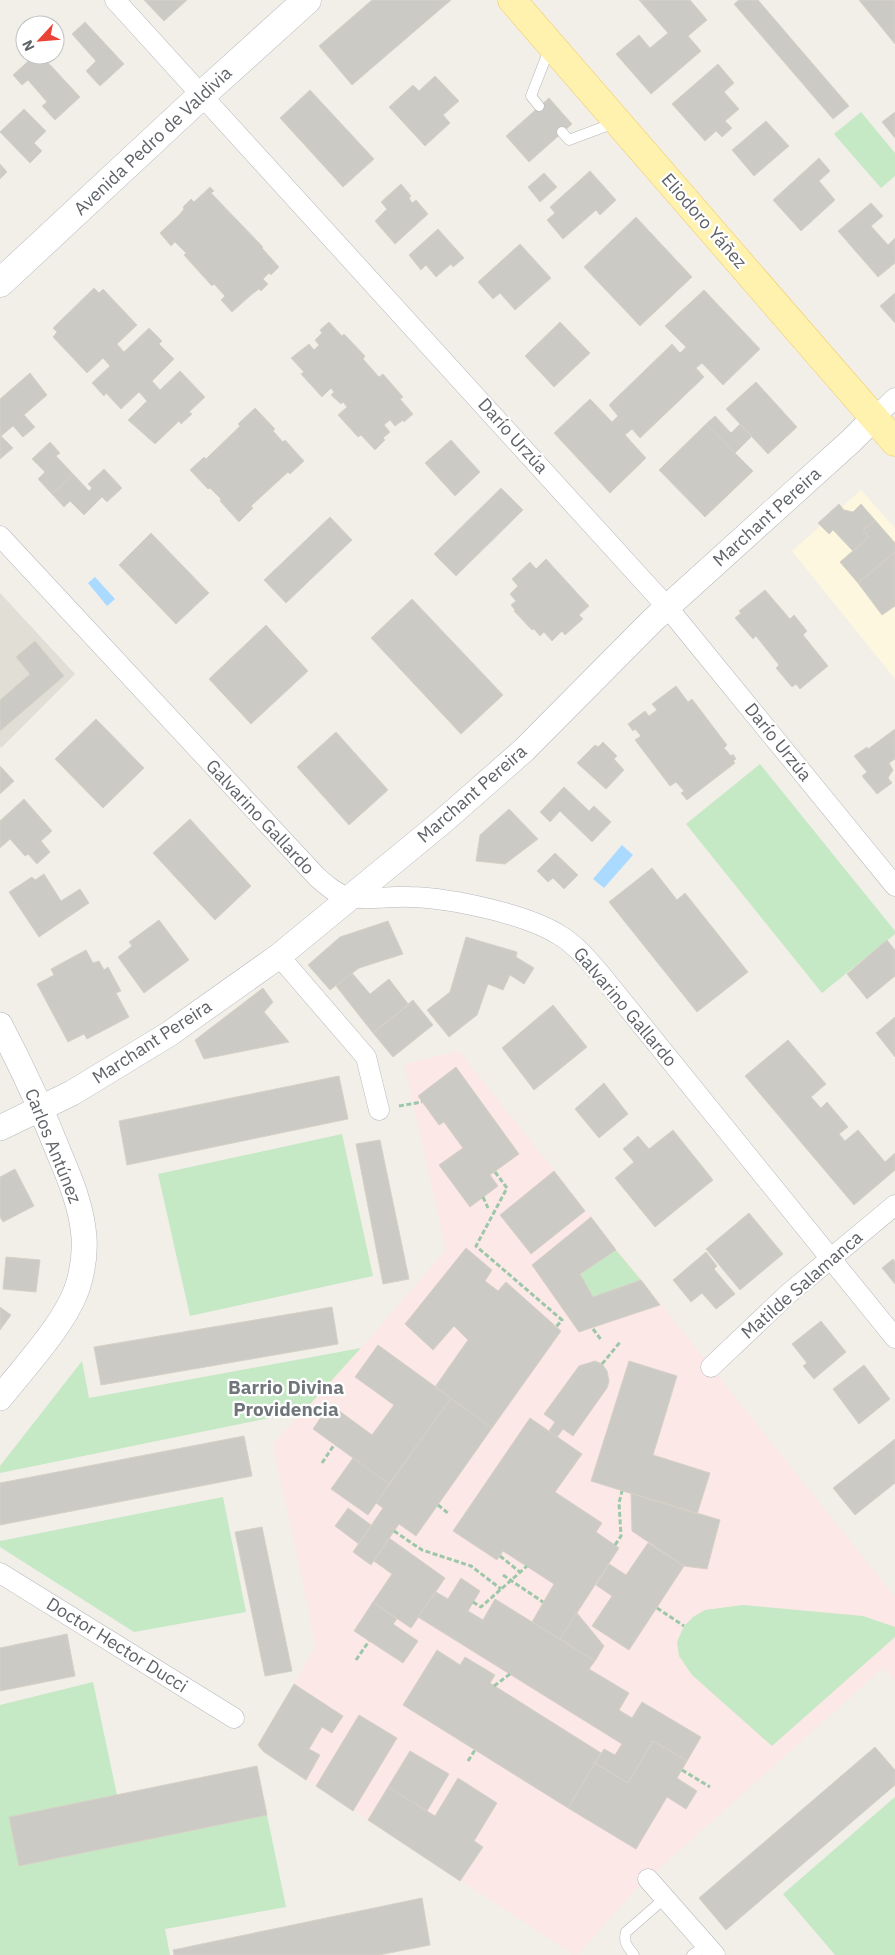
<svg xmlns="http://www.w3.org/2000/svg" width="895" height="1955" font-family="'IBM Plex Sans',sans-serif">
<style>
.commercial{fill:#fef7e0}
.education{fill:#e1ded6}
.medical{fill:#fce8e6}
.green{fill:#c5e8c5}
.water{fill:#aadaff}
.building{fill:#cccac5;stroke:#d6d1c6}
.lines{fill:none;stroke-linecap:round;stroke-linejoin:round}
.service-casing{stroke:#b5b8bc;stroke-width:11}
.minor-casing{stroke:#b5b8bc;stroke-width:21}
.tertiary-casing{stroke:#b5b8bc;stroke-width:26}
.secondary-casing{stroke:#b6babf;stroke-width:29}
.primary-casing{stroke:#f2c960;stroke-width:29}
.path{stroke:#9cc7a9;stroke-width:3;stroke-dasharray:5 2.5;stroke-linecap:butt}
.service{stroke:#fff;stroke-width:10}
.minor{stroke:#fff;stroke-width:20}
.tertiary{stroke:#fff;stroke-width:25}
.secondary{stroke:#fff;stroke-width:28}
.primary{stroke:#fff2af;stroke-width:28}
.path-bridge{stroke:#9cc7a9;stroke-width:3;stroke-dasharray:5 2.5;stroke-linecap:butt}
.labels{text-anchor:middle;stroke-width:4.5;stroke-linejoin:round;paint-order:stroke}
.street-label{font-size:18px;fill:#5f6368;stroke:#fff}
.neighbourhood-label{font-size:19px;font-weight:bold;fill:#70757a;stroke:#fff}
</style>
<rect width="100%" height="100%" fill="#f1efe8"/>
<!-- commercial -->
<path class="commercial" d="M861,490l34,38v151l-103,-128z"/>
<!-- education -->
<path class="education" d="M0,593l75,81 -74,74 -1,-2z"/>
<!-- medical -->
<path class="medical" d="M459,1051l436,546v84l-12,-13 -250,224 -55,63h-4l-310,-203 -6,-7 58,-99 -43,-202 88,-96 85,-98 -42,-186z"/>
<!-- green -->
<path class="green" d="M861,112l34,41v23l-14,12 -47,-54z
M760,764l135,167v3l-73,59 -136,-169z
M342,1134l31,142 -183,40 -32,-142z
M616,1250l25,30 -48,17 -13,-23z
M361,1348l-57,63 -304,62v-7l82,-105 7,37z
M223,1497l23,115 -112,20 -134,-85v-6z
M743,1605l120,11 32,11v10l-123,109 -80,-71 -13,-19 -2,-14 7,-16 9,-9 12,-7z
M93,1682l24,113 -108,22 11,49 247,-51 19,92 -121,22 5,26h-170v-250z
M895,1797v158h-60l-52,-61z"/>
<!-- water -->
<path class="water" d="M95,577l20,22 -8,7 -19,-23z
M622,845l11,10 -29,33 -11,-9z"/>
<!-- building -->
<path class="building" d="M144,0h43l-23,21z
M372,0h79l-99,85 -33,-39z
M639,0h51l17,20 -19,16 13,15 -50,43 -35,-40 23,-19 11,13 18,-15z
M739,0h19l91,106 -16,13 -99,-115z
M859,0h36v44z
M85,22l39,42 -24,22 -14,-15 10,-10 -24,-27z
M35,55h6l39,42 -25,23 -13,-14 5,-4 -19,-22 -6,5 -9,-10z
M718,64l16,19 -10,9 15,17 -14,12 7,7 -10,9 -6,-6 -11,10 -33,-37z
M435,76l24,25 -16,14 7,8 -25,23 -36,-39 24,-22 6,6z
M310,90l64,69 -31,28 -63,-69z
M549,98l23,26 -43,38 -23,-26z
M24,109l22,22 -12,12 8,8 -12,12 -30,-31z
M895,112v26l-13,-16z
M766,121l23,25 -35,30 -22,-26z
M819,158l11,13 -11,10 16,19 -34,31 -28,-31z
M0,164l7,8 -7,7z
M590,171l26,29 -16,15 -4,-5 -33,29 -16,-19 8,-7 -5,-6z
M544,173l13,14 -17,15 -12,-15z
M401,184l10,12 -2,2 3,5 4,-3 12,14 -33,30 -20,-23 12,-12 -6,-7z
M210,187l4,4 -3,2 52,54 -1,1 17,19 -8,8 -2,-2 -6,6 5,5 -7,7 -2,-2 -8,6 -19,17 -11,-12 4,-4 -11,-12 -2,2 -28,-31 2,-2 -11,-11 -4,4 -11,-13 19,-18 5,-6 -1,-2 8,-8 3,3z
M871,203l12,13 -12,10 17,19 7,-7v25l-17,14 -40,-46z
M636,217l56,60 -52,49 -56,-59z
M438,229l26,29 -11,9 -2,-3 -15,13 -10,-12 -5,5 -12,-15z
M520,244l31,34 -36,32 -15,-17 -7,6 -15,-17z
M94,288l5,5 4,-4 34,36 -20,19 7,8 25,-24 13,13 -3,3 15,15 -22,22 8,9 20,-19 25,26 -16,15 3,2 -11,10 -2,-3 -24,23 -27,-24 19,-19 -8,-9 -18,17 -15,-16 -2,3 -12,-13 18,-17 -7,-8 -16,15 -34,-36 4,-5 -4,-4z
M704,290l56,59 -37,36 -21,-22 -6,5 8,9 -64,61 -8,-9 -7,6 21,23 -36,35 -56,-60 36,-34 22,23 6,-6 -9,-11 63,-61 8,9 6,-6 -21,-21z
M895,293v30l-15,-17z
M329,322l13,14 2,-2 21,22 -2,3 16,18 4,-3 20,23 -3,2 13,15 -9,8 -1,-2 -8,6 -5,-6 -6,5 6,7 -7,6 2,2 -10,10 -14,-15 -3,2 -20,-22 9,-8 -4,-5 -2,2 -10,-9 3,-3 -3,-4 -9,9 -21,-23 3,-2 -13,-14 18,-14 5,6 5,-5 -4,-5 7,-7 -2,-3z
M560,322l30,31 -36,34 -29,-31z
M30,373l17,22 -23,20 11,12 -12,10 -10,-11 -12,10 12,12 -13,11v-60z
M756,382l41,45 -29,27 -42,-45z
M255,408l20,21 -2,2 10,11 2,-2 19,21 -14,13 -2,-2 -37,34 2,2 -14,14 -19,-21 1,-2 -11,-11 -2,1 -18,-19 14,-13 2,2 34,-33 -2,-2z
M715,416l16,17 9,-9 12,12 -17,17 -29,-29z
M706,424l47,47 -48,46 -46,-47z
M451,440l29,32 -25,24 -30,-33z
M50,442l10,11 -4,3 17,18 -21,20 -14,-15 7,-7 -13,-13z
M104,469l18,19 -15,14 -5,-5 -18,18 -14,-14 -6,6 -12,-13 21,-20 16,17 3,-3 -4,-4z
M501,488l22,22 -67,66 -22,-22z
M839,504l5,6 9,2 8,-8 14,16 -12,10 6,7 -16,14 -20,-21 -4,4 -11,-11z
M330,517l22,23 -66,63 -22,-23z
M875,520l20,23v9l-37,31 -18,-21 29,-25 -6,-7z
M151,533l58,60 -33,31 -57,-59z
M895,552v54l-13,9 -24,-32z
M546,559l43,47 -10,9 4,4 -18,16 -3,-4 -10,10 -8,-9 -4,4 -6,-7 -2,1 -18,-19 1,-1 -4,-5 5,-4 -6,-7 8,-8 -6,-7 18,-17 6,7z
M765,590l25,29 4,-4 13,16 -4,4 25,31 -28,23 -4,-5 -4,3 -16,-19 3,-3 -23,-29 -3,3 -18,-21 6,-5 -2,-2z
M412,599l91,96 -42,39 -90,-96z
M266,625l42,46 -57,53 -42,-45z
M35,641l29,35 -64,55v-31l30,-26 -14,-17z
M676,686l12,16 4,-3 35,46 -3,3 7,8 2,-2 3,5 -3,2 2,2 -48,37 -6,-7 3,-2 -8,-9 -6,4 -35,-46 6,-4 -6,-7 -2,2 -5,-7 17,-13 4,5 8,-6 -5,-6z
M96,719l48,49 -41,40 -48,-49z
M895,729v30l-6,4 4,7 -5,8 4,5 -15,11 -15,-18 5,-4 -13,-16 13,-9 1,2z
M336,732l52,58 -39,35 -52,-58z
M603,742l14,14 -3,3 10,11 -18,19 -29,-26 18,-18 3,2z
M0,766l14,15 -14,13z
M564,787l25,24 5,-5 17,16 -19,20 -32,-31 -10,11 -10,-10z
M24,799l28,32 -11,10 9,11 -13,12 -9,-10 -3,2 -15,-17 -10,9v-27z
M509,809l29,30 -33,25 -29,-3 4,-26z
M190,819l61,67 -36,34 -62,-67z
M555,853l23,22 -14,14 -11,-11 -5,4 -11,-11z
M652,868l25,32 8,-7 63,79 -51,40 -88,-110z
M44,874l17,27 19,-12 9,14 -50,34 -30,-45 23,-15 3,3z
M159,920l30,40 -45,33 -26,-36 14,-11 -3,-4z
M388,921l15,33 -44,14 -29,22 -22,-25 32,-28z
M466,937l51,15 -1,5 18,11 -10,16 -14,-9 -7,15 -15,-6 -11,31 -28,22 -22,-27 23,-18z
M887,940l8,10v26l-28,23 -20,-25z
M86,950l7,13 6,-2 5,9 4,-3 13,24 -5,2 13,24 -42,22 -3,-5 -16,8 -31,-58 17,-9 -3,-6z
M352,973l18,21 19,-15 20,26 -36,28 -37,-47z
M263,988l10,14 -9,10 25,30 -85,17 -9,-19z
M413,1000l20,25 -40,32 -20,-24z
M553,1005l34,42 -53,43 -32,-42z
M895,1017v40l-19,-24z
M788,1040l38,44 -15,13 10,11 6,-6 21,25 -9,7 6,7 13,-11 27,32 10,-9v17l-41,35 -109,-129z
M456,1067l63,87 -29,21 8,11 -28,21 -31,-42 24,-17 -19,-26 -5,3 -21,-29z
M339,1076l9,43 -221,46 -8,-44z
M604,1083l24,31 -29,24 -24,-29z
M673,1130l40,50 -58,47 -40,-49 19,-16 -11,-13 15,-13 11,13z
M380,1140l29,139 -26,5 -27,-140z
M15,1169l19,37 -31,16 -3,-5v-40z
M554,1171l31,40 -54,43 -31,-39z
M749,1213l34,41 -43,36 -34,-41z
M591,1217l25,33 -36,24 13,23 48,-17 19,25 -81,27 -47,-67z
M466,1248l26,22 -7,11 13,10 8,-9 55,49 -69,97 -57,-41 33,-47 -14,-14 -21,24 -28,-26z
M706,1252l11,14 -3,3 21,25 -19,15 -14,-16 -11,9 -18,-22z
M6,1257l34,3 -4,32 -33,-3z
M893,1259l2,3v22l-13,-16z
M0,1307l11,8 -11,15z
M332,1307l6,37 -237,41 -7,-38z
M821,1321l25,31 -32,27 -11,-13 4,-3 -15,-19z
M378,1345l73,53 -62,86 -76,-55 17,-25 42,31 22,-30 -39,-28z
M595,1361l7,3 5,7 2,10 -2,7 -34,48 -10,-7 -6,8 -8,-6 6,-9 -11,-8 35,-48z
M629,1361l48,15 -24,79 57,18 -13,41 -106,-33z
M864,1365l26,34 -31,25 -26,-35z
M451,1398l41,30 -76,108 -17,-12 -28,41 -18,-13 30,-44 -7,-5z
M530,1418l52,36 -27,38 47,31 -6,9 23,16 -59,91 -28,-17 22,-38 -51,-33 -6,9 -44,-29z
M244,1436l8,40 -252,49v-42z
M895,1439v44l-40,32 -22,-27z
M353,1458l36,26 -21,31 -37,-26z
M631,1493l89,27 -13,49 -23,-3 -52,-35z
M348,1508l23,17 -12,19 -24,-18z
M262,1527l30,144 -27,5 -30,-144z
M389,1538l56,40 -34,50 -38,-26 19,-28 -18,-13z
M648,1543l36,23 -55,84 -37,-24 20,-30 -16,-11 13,-21 17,11z
M461,1578l19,13 -12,20 15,9 12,-21 100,62 -6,8 40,24 -10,17 13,8 10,-16 59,35 -14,24 -34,-20 -25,42 -33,-20 9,-14 11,6 7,-11 -204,-127 18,-25 12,7z
M373,1602l24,17 -4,5 25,17 -15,22 -49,-32z
M577,1613l27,33 -9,15 -35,-22z
M67,1634l8,42 -75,15v-43z
M437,1650l23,15 5,-8 30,18 -5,8 111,70 -33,55 -165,-103z
M294,1684l49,32 -11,17 -10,-6 -13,22 11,6 -14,25 -42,-28 -6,-7z
M359,1715l38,23 -44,73 -37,-25z
M653,1741l34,20 -10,17 20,13 -11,18 -19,-12 -31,52 -68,-41 27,-45 33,20z
M875,1747l20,23v15l-169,145 -27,-32z
M410,1751l39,23 -22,37 -39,-24z
M257,1766l10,49 -248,51 -10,-49z
M458,1778l39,25 -23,38 9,6 -23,34 -92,-61 20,-33 47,29z
M422,1898l8,47 -51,10h-205l-1,-5z"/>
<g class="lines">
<!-- service casing -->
<g class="service-casing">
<path id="service" d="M539,106l-8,-10 19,-49
M562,132l7,8 48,-18
M634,1955c-6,-8 -11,-12 -8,-23l39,-34
M692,1955l14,-10"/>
</g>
<!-- minor casing -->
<g class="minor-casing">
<path id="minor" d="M115,0l553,608 227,278
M875,417l20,-19
M0,536l317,341c9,8 20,18 32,20 15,3 45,-1 61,0 41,1 117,17 151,39 16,10 29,26 41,40l293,362
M279,956l87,101 13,53
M711,1367l77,-73 107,-89
M0,1573l234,145
M648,1879l67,76"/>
</g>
<!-- tertiary casing -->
<g class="tertiary-casing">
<path id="tertiary" d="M0,1025c22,42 42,85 59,128 11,26 23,55 25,84 1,15 -1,31 -5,45 -10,38 -54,84 -79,116
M0,1128l72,-35 97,-59 110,-78 163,-134 82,-72 129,-130 198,-179 24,-24"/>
</g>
<!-- secondary casing -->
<g class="secondary-casing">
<path id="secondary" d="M0,283l203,-189 104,-94"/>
</g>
<!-- primary casing -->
<g class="primary-casing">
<path id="primary" d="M512,0l383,442"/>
</g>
<!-- path -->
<path class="path" d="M399,1106l23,-4
M495,1172l12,16 -31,58 86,74 -6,7
M483,1197l5,11
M593,1329l9,12
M602,1364l19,-23
M322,1463l12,-18
M438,1505l11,9
M394,1531l28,19 49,16 30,23
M615,1545l6,-9 -2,-33 3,-12
M500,1556l20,16
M503,1575l40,27
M657,1608l27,18
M356,1660l13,-19
M494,1686l16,-12
M468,1761l7,-11
M682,1770l28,17"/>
<!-- service -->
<use href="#service" class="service"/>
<!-- minor -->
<use href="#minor" class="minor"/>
<!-- tertiary -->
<use href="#tertiary" class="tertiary"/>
<!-- secondary -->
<use href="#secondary" class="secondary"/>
<!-- primary -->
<use href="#primary" class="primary"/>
<!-- path-bridge -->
<path class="path-bridge" d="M473,1602l8,5 46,-41"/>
</g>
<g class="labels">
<!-- street labels -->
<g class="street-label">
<text transform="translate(153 141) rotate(-43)" y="6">Avenida Pedro de Valdivia</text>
<text transform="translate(704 221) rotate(49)" y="6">Eliodoro Yáñez</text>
<text transform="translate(513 436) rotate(48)" y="6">Darío Urzúa</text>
<text transform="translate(767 517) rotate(-42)" y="6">Marchant Pereira</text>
<text transform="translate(778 742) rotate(51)" y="6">Darío Urzúa</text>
<text transform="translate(472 794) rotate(-41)" y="6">Marchant Pereira</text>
<text transform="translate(260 817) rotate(47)" y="6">Galvarino Gallardo</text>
<text transform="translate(625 1007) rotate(50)" y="6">Galvarino Gallardo</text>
<text transform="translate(152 1042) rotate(-33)" y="6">Marchant Pereira</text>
<text transform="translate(53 1146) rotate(68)" y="6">Carlos Antúnez</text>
<text transform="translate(802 1285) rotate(-41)" y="6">Matilde Salamanca</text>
<text transform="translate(117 1645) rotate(32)" y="6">Doctor Hector Ducci</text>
</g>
<!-- neighbourhood labels -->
<g class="neighbourhood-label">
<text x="286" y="1394">Barrio Divina<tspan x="286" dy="22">Providencia</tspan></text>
</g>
</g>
<!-- north arrow -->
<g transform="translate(40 40) rotate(244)"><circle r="24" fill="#ffffff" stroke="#bfc1c3"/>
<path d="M0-4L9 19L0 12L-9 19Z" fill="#ea4335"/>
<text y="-8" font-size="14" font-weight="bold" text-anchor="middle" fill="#5f6368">N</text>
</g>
</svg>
